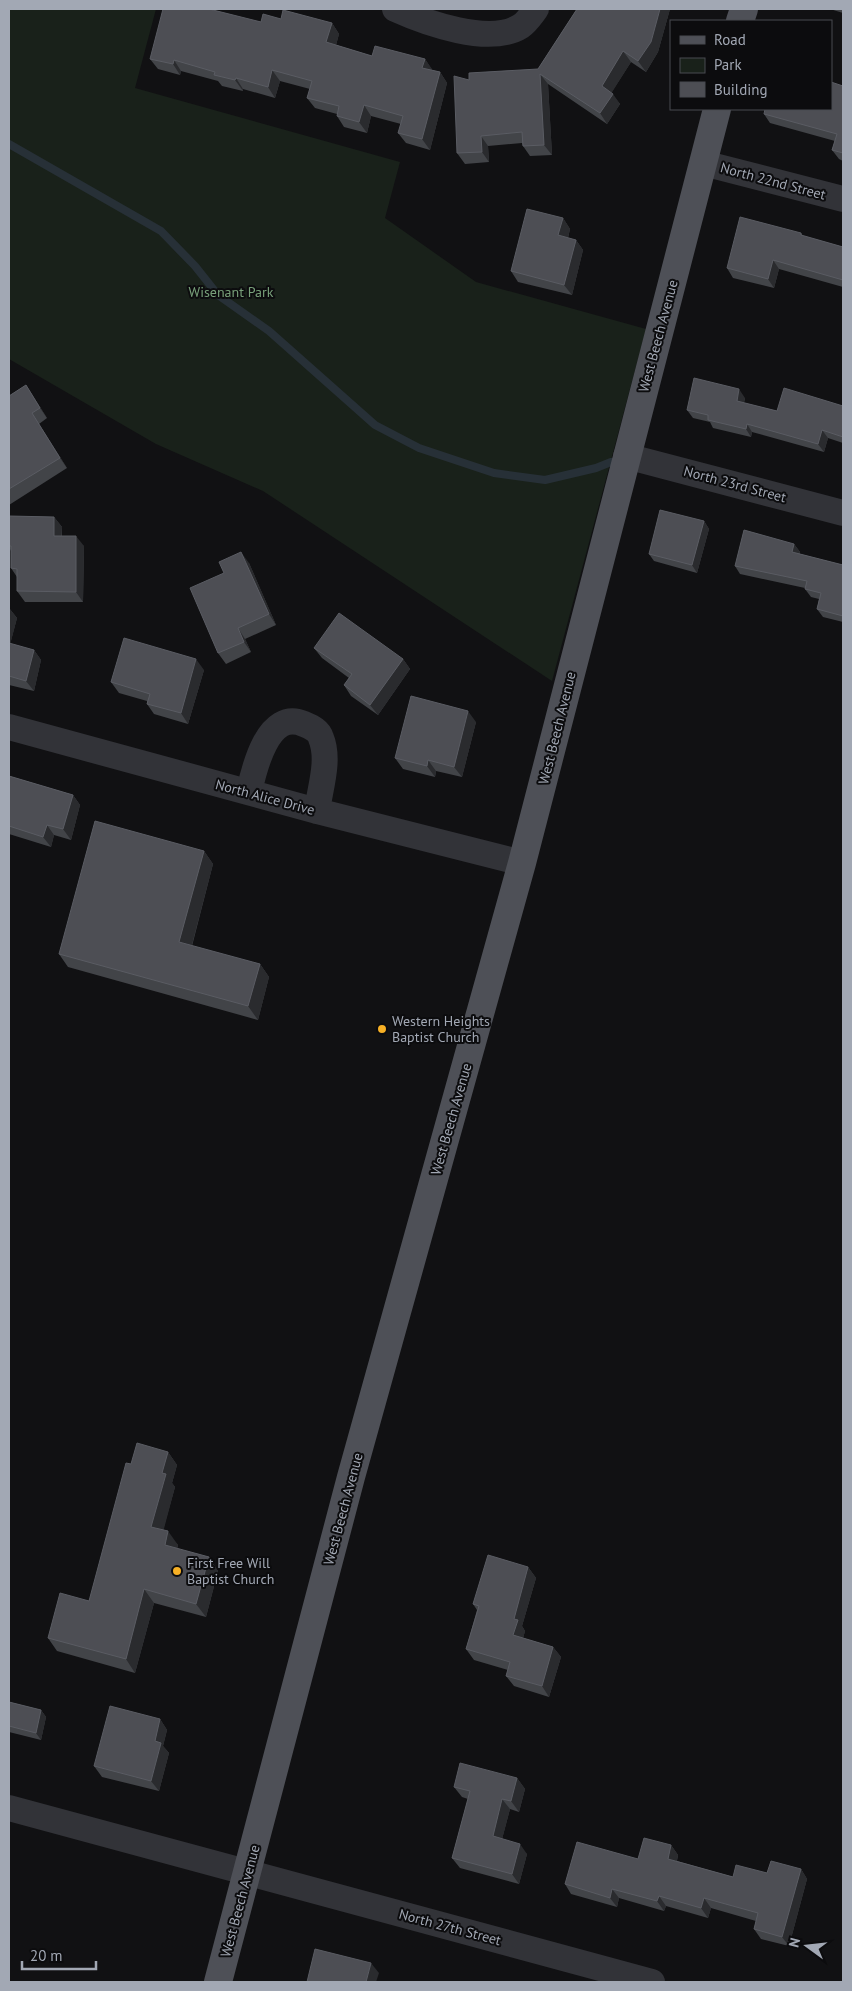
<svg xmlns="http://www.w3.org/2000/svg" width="852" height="1991" font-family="'PT Sans',sans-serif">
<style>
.green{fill:#19211a}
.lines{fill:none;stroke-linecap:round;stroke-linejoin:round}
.stream{stroke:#273037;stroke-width:8}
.minor{stroke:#323338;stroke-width:26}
.major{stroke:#4e5057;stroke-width:28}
.wall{fill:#424448}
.shaded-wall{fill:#2a2b2e}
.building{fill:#4d4e54;stroke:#5a5c63}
.poi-dot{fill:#f7b025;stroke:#0c0c0e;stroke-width:2}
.labels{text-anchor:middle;stroke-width:4;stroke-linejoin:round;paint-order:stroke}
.street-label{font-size:14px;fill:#a2a8b4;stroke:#0c0c0e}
.park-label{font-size:14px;fill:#78a07a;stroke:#0c0c0e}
.poi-label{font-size:14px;fill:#a2a8b4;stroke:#0c0c0e;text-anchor:start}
</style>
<rect width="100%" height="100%" fill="#111113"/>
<!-- green -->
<path class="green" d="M9,9h147l-21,79 265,74 -15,56 91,64 170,47 -94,352 -289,-190 -107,-47 -147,-85z"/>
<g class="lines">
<!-- stream -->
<path class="stream" d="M9,144l152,87 34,35 23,29 51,36 106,94 44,23 75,25 51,7 51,-12 15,-6"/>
<!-- minor -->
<path class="minor" d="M395,9c31,14 95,37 126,17 6,-4 11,-12 15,-17
M703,163l140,36
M626,456l217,57
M9,727l308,84 205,52
M249,792c5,-23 19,-84 55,-68 7,3 15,6 17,14 9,22 -1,50 -4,73
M9,1808l643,174"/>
<!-- major -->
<path class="major" d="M740,21l4,-12
M218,1982l133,-505 171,-614 195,-754"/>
</g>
<!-- wall -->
<path class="wall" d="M577,9h93l-12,43 -12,20 -15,-10 -20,31 9,11 -13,20 -59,-40 4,71 -22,1 -7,-10 -1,-3 -34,3 1,16 -24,2 -8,-11 12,-73 69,-11z
M830,9h13v4z
M281,19l51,4 7,11 -3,11 36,11 53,3 7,11 8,2 7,11 -17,67 -24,-7 -8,-10 3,-9 -30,-8 -4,17 -23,-6 -7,-11v-2l-22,-6 -8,-10 3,-9 -30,-8 -5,17 -32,-9v2l-21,-5 -4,-5 -37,-10 -1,4 -22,-6 -8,-10 111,-37z
M843,86v75l-4,-2 -7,-9 3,-9 -65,-18 -6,-9z
M563,218l7,11 -2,9 8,2 7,10 -11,45 -54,-13 -7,-11z
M801,233l2,3 40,11v40l-64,-18 -5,19 -41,-10 -6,-10z
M26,385l21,33 -8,6 28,44 -58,37v-109z
M745,398l-1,5 33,8 66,-5v37l-15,-5 -4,14 -72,-20 -1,5 -38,-9 -3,-6 -17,-4 -6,-8z
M9,516l45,1 8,10v9l22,10 -1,56h-58l-8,-11v-14l-6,-9v-17l-2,-4z
M704,521l5,8 -12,44 -43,-12 -5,-7z
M794,544l6,8v2l43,11v57l-20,-5 -6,-8 2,-10 -8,-2 -6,-8v-1l-65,-14 -5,-8z
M249,563l27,62 -31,14 6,13 -25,12 -8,-11z
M9,608l8,10 -7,26 24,6 7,10 -7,31 -25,-6z
M314,648l89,11 7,10 -32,46 -27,-19 -7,-11 5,-7 -27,-20z
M204,670l-16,54 -34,-10 -7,-10v-3l-28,-8 -8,-11z
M476,722l-14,55 -26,-6 -1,6 -32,-8 -8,-11z
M9,776l64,19 7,10 -9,35 -17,-5 -3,12 -42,-13z
M204,851l9,13 -21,82 68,18 9,13 -11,43 -190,-53 -9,-13z
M168,1452l9,13 -5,18 3,4 -12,43 15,15 -1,4 32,8 9,14 -12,46 -52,-14 -19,70 -78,-22 -9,-13 41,-37 42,-137z
M528,1567l8,11 -14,48 3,5 -2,7 30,9 8,10 -12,40 -35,-11 -8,-10 2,-6 -34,-10 -8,-11 11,-39 -4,-6z
M9,1702l32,8 5,7 -5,23 -32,-8z
M160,1719l7,11 -4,16 6,7 -10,38 -57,-14 -8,-11z
M517,1778l8,11 -6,23 -9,-3 -8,30 25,15 -8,30 -59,-16 -8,-10 16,-59 -6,-2 -8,-10z
M671,1845l7,10 -1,6 56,16 68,-8 6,10 -18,67 -28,-7 -7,-10 2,-8 -45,-13 -3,10 -42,-12 -2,5 -45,-13 -2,9 -46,-13 -6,-10 73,-25z"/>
<!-- shaded-wall -->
<path class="shaded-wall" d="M660,9h10l-12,43 -12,20 -8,-11z
M332,23l7,11 -5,19 -8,-11z
M623,51l8,11 -22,35 -7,-11z
M425,59l7,10 -2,9 -8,-10z
M174,60l7,11 -1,4 -7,-11z
M272,70l8,11 -5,17 -7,-11z
M440,72l7,11 -17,67 -8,-11z
M540,74l8,10 4,71 -8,-10z
M236,78l7,11v2l-8,-11z
M613,94l7,10 -13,20 -7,-11z
M364,105l7,11 -4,17 -8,-11z
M481,136l7,10 1,16 -7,-10z
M563,218l7,11 -4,17 -8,-11z
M576,240l7,10 -11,45 -8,-10z
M773,260l6,9 -5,19 -6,-9z
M26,385l21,33 -7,-10z
M739,389l6,9 -3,12 -5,-9z
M32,413l35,55 -7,-10z
M747,424l5,8 -1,5 -5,-8z
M822,430l6,8 -4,14 -6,-8z
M54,517l8,10 -1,19 -7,-10z
M704,521l5,8 -12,44 -5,-8z
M76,536l8,10 -1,56 -7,-10z
M794,544l6,8 -2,8 -6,-8z
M241,552l8,11 27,62 -7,-11z
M9,608l8,10 -8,31z
M238,628l7,11 6,13 -7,-10z
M34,650l7,10 -7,31 -8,-10z
M196,659l8,11 -16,54 -7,-11z
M403,659l7,10 -32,46 -8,-10z
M468,711l8,11 -14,55 -8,-10z
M428,760l8,11 -1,6 -8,-11z
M73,795l7,10 -9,35 -8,-11z
M47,825l7,10 -3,12 -8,-10z
M204,851l9,13 -24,92 -10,-14z
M260,964l9,13 -11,43 -10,-14z
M168,1452l9,13 -5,18 3,4 -14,53 -10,-13 11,-54z
M168,1531l10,14 -4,14 -9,-14z
M209,1557l9,14 -12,46 -10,-13z
M528,1567l8,11 -14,48 3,5 -4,15 -8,-11 1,-16z
M144,1589l10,14 -19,70 -9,-14z
M553,1647l8,10 -12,40 -7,-11z
M41,1710l5,7 -5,23 -5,-7z
M160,1719l7,11 -4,16 6,7 -10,38 -8,-10 4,-40z
M517,1778l8,11 -6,23 -8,-11z
M502,1799l8,10 -10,38 -7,-11z
M520,1844l7,10 -8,30 -7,-10z
M671,1845l7,10 -3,13 -7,-9z
M801,1869l6,10 -18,67 -7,-9z
M612,1889l7,9 -2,9 -7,-9z
M659,1896l7,10 -2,5 -7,-10z
M704,1898l7,10 -3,10 -7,-10z
M371,1963l8,10 -3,9h-10z"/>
<!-- building -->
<path class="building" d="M163,9h46l52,13 2,-8 18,5 2,-9 49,13 -6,19 46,14 3,-10 50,13 -3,9 18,4 -18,67 -24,-6 5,-17 -39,-11 -5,17 -22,-6 2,-10 -32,-8 5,-17 -40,-11 -4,17 -32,-9 -1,2 -21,-5 1,-3 -41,-12 -1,4 -23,-5z
M577,9h83l-9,33 -13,19 -15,-10 -21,35 11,8 -13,19 -60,-39 4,71 -21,1 -1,-14 -41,4 1,16 -25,1 -3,-77 15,4v-7l69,-4z
M831,82l12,4v67l-11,-3 5,-16 -73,-20 1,-5h66z
M527,209l36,9 -5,17 18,5 -12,45 -53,-14z
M740,217l61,16v2l42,12v33l-70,-20 -5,19 -41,-11z
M694,378l45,11 -2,12 40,10 7,-23 59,18v31l-21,-7 -4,14 -71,-20 -1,5 -38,-9v-5l-21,-5z
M26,385l14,23 -8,5 28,45 -51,31v-93z
M660,510l44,11 -12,44 -43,-11z
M9,516l45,1v19h22v56l-59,-1v-22l-6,-1v-22h-2z
M744,530l50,14 -2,8 51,13v51l-26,-7 4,-16 -16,-4 2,-8 -72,-15z
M241,552l28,62 -31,14 6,14 -26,11 -28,-65 34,-15 -5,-11z
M339,613l64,46 -33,46 -26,-20 8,-11 -38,-26z
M124,638l72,21 -15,54 -34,-9 3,-10 -39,-12z
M9,643l25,7 -8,31 -17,-5z
M411,696l57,15 -14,56 -26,-7 -1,6 -32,-8z
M9,776l64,19 -10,34 -16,-4 -4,12 -34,-11z
M95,821l109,30 -25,91 81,22 -12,42 -189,-52z
M137,1443l31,9 -6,21 4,1 -15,53 17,4 -3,14 44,12 -13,47 -52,-15 -18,70 -78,-21 12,-45 29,8 37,-138 5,1z
M488,1555l40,12 -14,52 4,1 -5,15 40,12 -11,39 -36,-10 4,-14 -44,-13 13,-43 -6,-2z
M9,1702l32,8 -5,23 -27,-7z
M110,1706l50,13 -5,22 6,2 -10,38 -57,-15z
M460,1763l57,15 -6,23 -9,-2 -9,37 27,8 -8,30 -60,-16 18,-67 -16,-4z
M644,1838l27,7 -3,14 65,18 3,-12 31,8 4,-12 30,8 -19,68 -28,-8 4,-16 -54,-15 -3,10 -42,-12 -2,5 -45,-12 -2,9 -45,-14 12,-42 61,17z
M315,1949l56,14 -5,19h-59z"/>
<!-- markers -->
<g class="poi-dot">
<circle cx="382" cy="1029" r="5"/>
<circle cx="177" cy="1571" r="5"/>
</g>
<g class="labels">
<!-- street labels -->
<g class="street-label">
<text transform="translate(773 181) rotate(15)" y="5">North 22nd Street</text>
<text transform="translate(658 336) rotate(-75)" y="5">West Beech Avenue</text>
<text transform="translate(735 484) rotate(15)" y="5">North 23rd Street</text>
<text transform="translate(557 728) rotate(-76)" y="5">West Beech Avenue</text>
<text transform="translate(265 797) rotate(15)" y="5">North Alice Drive</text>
<text transform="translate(451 1119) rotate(-74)" y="5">West Beech Avenue</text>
<text transform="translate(343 1509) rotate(-75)" y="5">West Beech Avenue</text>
<text transform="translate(240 1901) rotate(-75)" y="5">West Beech Avenue</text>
<text transform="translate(450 1927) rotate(15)" y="5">North 27th Street</text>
</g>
<!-- park labels -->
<g class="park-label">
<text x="231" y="297">Wisenant Park</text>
</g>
<!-- poi labels -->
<g class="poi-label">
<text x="392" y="1026">Western Heights<tspan x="392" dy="16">Baptist Church</tspan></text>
<text x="187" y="1568">First Free Will<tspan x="187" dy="16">Baptist Church</tspan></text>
</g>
</g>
<!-- border -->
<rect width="852" height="1991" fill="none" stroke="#a2a8b4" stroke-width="20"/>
<!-- legend -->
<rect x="670" y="20" width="162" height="90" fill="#0c0c0e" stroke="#484a50"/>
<rect x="680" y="36" width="25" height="8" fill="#4e5057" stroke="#484a50"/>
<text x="714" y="45" font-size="15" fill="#a2a8b4">Road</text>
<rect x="680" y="58" width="25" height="15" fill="#19211a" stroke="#484a50"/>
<text x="714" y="70" font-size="15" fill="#a2a8b4">Park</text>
<rect x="680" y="82" width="25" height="15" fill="#4d4e54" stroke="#484a50"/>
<text x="714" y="95" font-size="15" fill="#a2a8b4">Building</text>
<!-- north arrow -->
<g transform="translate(807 1946) rotate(285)" stroke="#0c0c0e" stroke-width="4" paint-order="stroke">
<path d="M0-4L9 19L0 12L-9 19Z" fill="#a2a8b4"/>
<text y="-8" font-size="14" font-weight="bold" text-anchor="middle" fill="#a2a8b4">N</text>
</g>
<!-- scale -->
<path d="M22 1961v8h74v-8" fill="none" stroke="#a2a8b4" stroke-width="2.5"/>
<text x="30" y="1961" font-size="15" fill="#a2a8b4" stroke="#0c0c0e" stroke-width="4" paint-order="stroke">20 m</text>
</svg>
